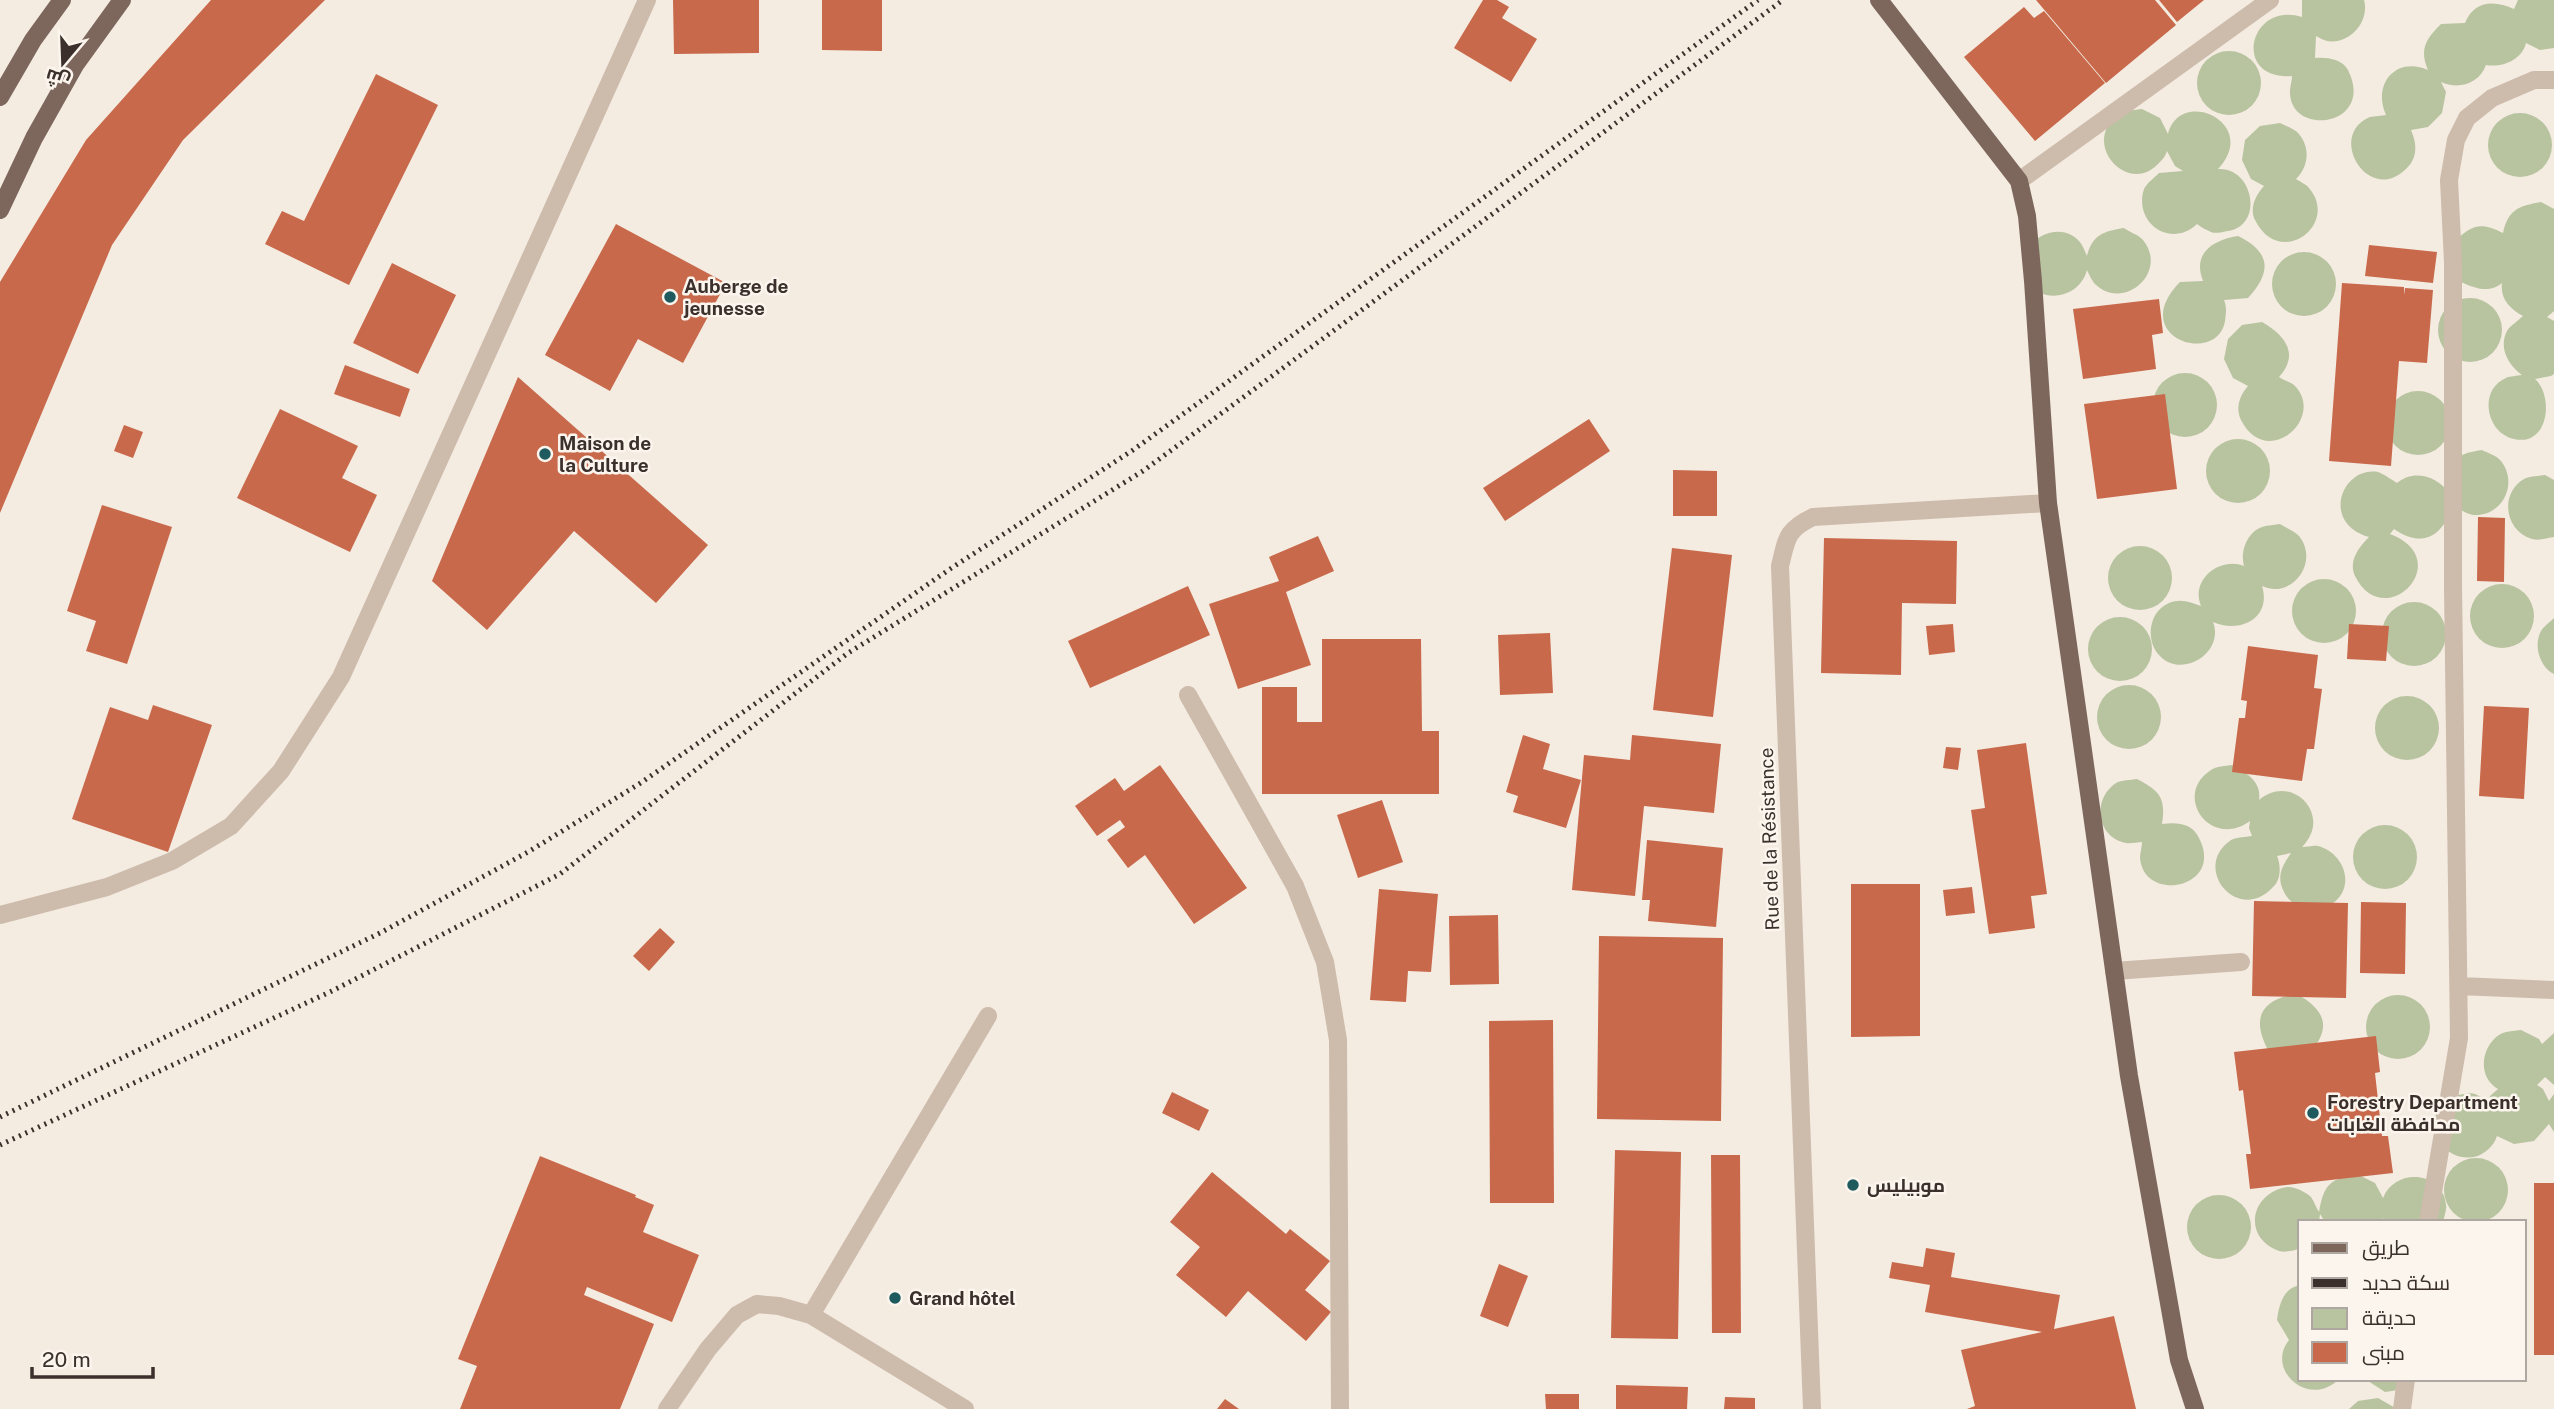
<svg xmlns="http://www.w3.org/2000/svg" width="2554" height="1409" font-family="'Public Sans',Cairo,sans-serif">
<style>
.green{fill:#b8c4a0}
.building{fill:#c8694b}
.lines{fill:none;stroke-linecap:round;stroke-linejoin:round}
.minor{stroke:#cdbbac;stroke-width:18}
.major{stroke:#7d675c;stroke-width:18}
.rail{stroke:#3b302b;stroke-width:5;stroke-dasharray:2 5;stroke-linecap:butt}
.poi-dot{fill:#1f5a5e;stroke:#fbf5ee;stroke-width:2.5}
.labels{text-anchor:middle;stroke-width:5;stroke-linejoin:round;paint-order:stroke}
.poi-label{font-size:19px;font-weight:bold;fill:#3b302b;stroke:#fbf5ee;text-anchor:start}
.street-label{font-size:19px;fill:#3b302b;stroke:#fbf5ee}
</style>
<rect width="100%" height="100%" fill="#f4ebe1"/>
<!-- green -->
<path class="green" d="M2302,0h62c6,21 -14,45 -37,41 -4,-1 -7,-3 -11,-5l-1,22c12,-1 27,1 33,12 28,56 -58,68 -58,22 0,-5 2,-12 2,-16 -61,5 -43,-76 10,-59z
M2518,0h36v48l-14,2 -14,-7c-4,17 -24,25 -40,22 -7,19 -28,25 -45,17l5,10 -4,21 -14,14 -17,3c6,14 7,28 -5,39 -38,37 -80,-34 -36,-52 5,-1 12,-1 16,-2 -14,-31 10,-59 42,-45 -9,-21 -2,-31 13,-46l24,-1c9,-23 30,-23 49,-14z
M2197 83a32 32 0 1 1 64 0a32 32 0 1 1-64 0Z
M2142,109l18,9 8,16c12,-48 93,-11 50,35 36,-2 46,57 10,62 -6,1 -12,3 -17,1 -5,-2 -10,-5 -14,-8 -26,25 -64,-1 -53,-35 3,-6 10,-11 15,-16l24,-2 -8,-5 -8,-15c-2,6 -4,8 -9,13 -32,33 -79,-24 -38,-50 6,-4 15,-4 22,-5z
M2488 145a32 32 0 1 1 64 0a32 32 0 1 1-64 0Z
M2280,123c6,3 15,6 19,11 12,15 9,33 -3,45 4,3 10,5 13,9 31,36 -29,82 -54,32 -6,-12 1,-25 9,-34l-13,-7 -9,-19 3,-20 15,-14z
M2541,202l13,7v102l-7,6 7,4v53l-3,2 -16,3c19,17 14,68 -21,60 -28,-6 -36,-49 -8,-61 4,-2 11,-2 16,-3 -13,-9 -24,-27 -15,-44 3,-5 12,-11 16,-15 -13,-7 -23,-17 -21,-33 -13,11 -29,5 -43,-2l-6,-38c18,-18 27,-22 50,-10 5,-23 15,-27 38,-31z
M2124,228c5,4 15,7 19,12 26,32 -19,72 -48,44 -3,-3 -6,-10 -8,-14 -9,34 -60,35 -64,-2 -3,-28 36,-49 56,-27 4,4 6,11 8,15 5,-21 17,-25 37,-28z
M2238,236c33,16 34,36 10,62l-24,2c3,8 2,12 1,21 -8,46 -99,16 -45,-39l23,-1c-11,-28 10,-41 35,-45z
M2272 284a32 32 0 1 1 64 0a32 32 0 1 1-64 0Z
M2438 330a32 32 0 1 1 64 0a32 32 0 1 1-64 0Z
M2262,322c23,13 38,32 17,55 4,3 11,5 15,8 33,32 -27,86 -53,35 -6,-12 -1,-25 7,-34l-15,-8 -9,-19 4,-20 14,-14z
M2153 405a32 32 0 1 1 64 0a32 32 0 1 1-64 0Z
M2386 423a32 32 0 1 1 64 0a32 32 0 1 1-64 0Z
M2206 471a32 32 0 1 1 64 0a32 32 0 1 1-64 0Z
M2482,450c6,3 15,6 19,11 18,23 1,56 -28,54 -6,-1 -14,-6 -20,-10 -10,31 -30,44 -59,24l-4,5c68,26 -6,101 -35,42 -7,-15 4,-29 14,-39 -49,-14 -27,-71 9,-65 6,2 14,8 19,11 14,-12 34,-9 47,4 5,-27 11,-33 38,-37z
M2545,475l9,5v57c-7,1 -15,4 -22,2 -27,-8 -33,-45 -8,-60 5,-3 15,-3 21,-4z
M2280,524c6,4 15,7 19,12 21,26 -7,64 -37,50 10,32 -22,48 -49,36 12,31 -32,58 -54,33 -14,-15 -10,-44 10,-52 11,-5 22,-1 32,3 -11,-26 19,-50 43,-40 -4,-14 3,-34 18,-39 6,-2 13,-2 18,-3z
M2108 578a32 32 0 1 1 64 0a32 32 0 1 1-64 0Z
M2292 611a32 32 0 1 1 64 0a32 32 0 1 1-64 0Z
M2470 616a32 32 0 1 1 64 0a32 32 0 1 1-64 0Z
M2382 634a32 32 0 1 1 64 0a32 32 0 1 1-64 0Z
M2088 649a32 32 0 1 1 64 0a32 32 0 1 1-64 0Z
M2554,618v56c-14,-7 -21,-28 -13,-43 2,-4 9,-9 13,-13z
M2097 717a32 32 0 1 1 64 0a32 32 0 1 1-64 0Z
M2375 728a32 32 0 1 1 64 0a32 32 0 1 1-64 0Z
M2232,765c15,8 30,17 27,35 32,-28 75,15 43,47 5,0 12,-2 16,-1 20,5 34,28 24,47 -13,23 -47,21 -58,-1 -8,-15 -2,-26 7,-39l-14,3c4,9 4,23 -3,30 -35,40 -84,-18 -43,-46 6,-3 15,-3 21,-4l-3,-8 1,-7c-40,29 -78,-26 -39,-51 5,-4 15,-4 21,-5z
M2137,779c23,12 29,19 25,45 15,-2 30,-1 37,14 26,50 -55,66 -59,20 0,-5 2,-11 2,-16 -5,0 -12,2 -16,1 -30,-6 -34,-44 -10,-60 5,-3 15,-3 21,-4z
M2353 857a32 32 0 1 1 64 0a32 32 0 1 1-64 0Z
M2297,994c32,18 34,37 9,63l-38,-7c-17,-32 -7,-51 29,-56z
M2366 1027a32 32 0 1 1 64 0a32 32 0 1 1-64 0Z
M2521,1030l18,9 3,5 12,-11v52l-9,-8 -8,8 6,4 6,12 5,-7v38l-5,-8 -15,17 -20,3 -17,-8c-3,10 -13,19 -23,21 -43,6 -54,-55 -16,-62 6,-1 12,-3 17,-1 5,2 10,6 14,8l1,-6 8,-7c-21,-12 -17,-42 1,-54 5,-4 15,-4 22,-5z
M2444 1190a32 32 0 1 1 64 0a32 32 0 1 1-64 0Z
M2357,1174l18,9 8,15c12,-31 60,-27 63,7 1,4 -2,12 -3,17h-58l-2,-4 -1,4h-57l-5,-8 -1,8h-19v27c-6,1 -15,4 -21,2 -37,-13 -29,-58 8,-64 7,-1 19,5 24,10 3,4 5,11 8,15 5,-28 11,-33 38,-38z
M2187 1227a32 32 0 1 1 64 0a32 32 0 1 1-64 0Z
M2300,1285v94h39c-30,30 -74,-9 -50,-39l-12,-20c2,-15 6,-32 23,-35z
M2365,1379h50l-10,10 -20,3z
M2378,1398l19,11h-48l9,-8z"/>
<!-- building -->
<path class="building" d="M211,0h114l-142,140 -71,105 -112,268v-231l86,-142z
M673,0h86v53l-85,1z
M822,0h60v51l-60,-1z
M1483,0h14l12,7 -7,11 35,21 -26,43 -57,-34z
M2036,0h119l21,25 -70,58z
M2159,0h45l-27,22z
M2024,7l10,11 10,-7 61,72 -70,58 -71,-84z
M376,74l62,31 -89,180 -84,-41 17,-33 22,10z
M616,224l110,59 -43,80 -45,-24 -28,52 -65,-36z
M2369,245l68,7 -4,31 -68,-7z
M392,263l64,32 -38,79 -65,-31z
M2342,283l62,4v8l1,-7 28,2 -6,73 -28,-2 -8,105 -62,-5z
M2159,299l4,34 -11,2 4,34 -73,10 -10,-70z
M345,365l65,24 -10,28 -66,-23z
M518,377l190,168 -52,58 -82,-72 -87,99 -55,-49z
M2165,394l12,95 -80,10 -13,-95z
M280,409l78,37 -16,32 35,17 -27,57 -113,-54z
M1589,419l21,32 -105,70 -22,-33z
M124,425l19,7 -10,26 -19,-7z
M1673,470l44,1v45h-44z
M102,505l70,22 -45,137 -41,-13 10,-30 -29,-10z
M2478,517l27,1 -1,64 -27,-1z
M1318,536l16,35 -48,21 25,73 -73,24 -29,-85 70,-23 -10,-24z
M1824,538l133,3 -1,63 -54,-1 -1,72 -80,-2z
M1672,548l60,7 -19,162 -60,-7z
M1188,586l22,49 -120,53 -22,-47z
M1953,624l2,28 -26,3 -3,-29z
M2349,624l40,2 -3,35 -39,-2z
M1550,633l3,60 -53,2 -2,-60z
M1322,639h99l1,92h17v63h-177v-107h35v35h25z
M2248,646l70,9 -4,33 8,1 -8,60h-7l-5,32 -70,-9 7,-54h6l2,-17 -6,-1z
M153,705l59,20 -44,127 -96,-33 38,-112 38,13z
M2484,706l45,2 -5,91 -45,-3z
M1523,735l27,9 -7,25 38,11 -15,48 -53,-16 5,-16 -12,-4z
M1632,735l89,9 -7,69 -70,-7 -9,90 -63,-6 12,-135 46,5z
M2026,743l21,151 -16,2 4,32 -46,6 -18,-124 14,-2 -8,-58z
M1946,747l15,1 -3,22 -15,-2z
M1160,765l87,123 -53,36 -49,-69 -17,13 -21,-28 18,-13 -5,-7 -23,16 -22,-30 40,-28 9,13z
M1382,800l21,62 -45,16 -21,-63z
M1647,840l76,8 -7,79 -68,-6 2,-21h-8z
M1851,884h69v152l-69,1z
M1972,887l3,26 -29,3 -3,-26z
M1379,889l59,5 -7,78 -23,-1 -2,31 -36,-2z
M2254,901l94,2 -2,95 -94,-2z
M2361,902l45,1 -1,71 -45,-1z
M1498,915l1,69 -49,1 -1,-69z
M660,928l15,14 -26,29 -16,-15z
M1599,936l124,2 -2,183 -124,-2z
M1553,1020l1,183h-64l-1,-182z
M2376,1036l4,36 -5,1 7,63h6l5,37 -143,16 -4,-35h5l-8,-64 -4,1 -5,-39z
M1172,1092l37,18 -10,21 -37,-18z
M1615,1150l66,2 -3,187 -67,-1z
M1711,1155h29l1,178h-29z
M540,1156l96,39 -1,2 19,8 -11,27 56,23 -27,67 -85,-35 -3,8 70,29 -34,85h-160l17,-43 -19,-7z
M1212,1172l74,62 4,-5 40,32 -25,29 26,22 -25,29 -58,-50 -22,26 -50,-42 24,-28 -30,-25z
M2534,1183h20v172h-20z
M1926,1248l29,5 -4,24 109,18 -6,34 60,-13 22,93h-169l8,-3 -14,-56 81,-18 -117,-20 5,-27 -41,-7 3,-16 31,5z
M1499,1264l29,12 -20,51 -28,-11z
M1616,1385l72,2 -1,22h-71z
M1545,1394h34v15h-33z
M1725,1397l30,1v11h-31z
M1225,1399l14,10h-22z"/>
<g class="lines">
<!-- minor -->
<path class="minor" d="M2019,181l251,-181
M1188,695l107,191 30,76 13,78 2,369
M0,915l107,-28 65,-26 59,-35 50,-55 60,-94 306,-677
M2114,971l127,-9
M2459,986l95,4
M2428,1222l31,-184 -6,-452v-324l-4,-82 7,-40 11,-22 25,-20 42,-18h20
M811,1315l177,-299
M667,1409l41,-60 29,-34 20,-11 22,2 32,9 154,94
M1812,1409l-32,-843c7,-28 6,-36 33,-49l235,-14
M2402,1409l4,-30"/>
<!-- major -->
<path class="major" d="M1879,0l140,181 8,35 6,65 15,222 81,573 50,284 16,49
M0,97l33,-57 29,-40
M0,210l34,-72 41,-73 47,-65"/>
<!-- rail -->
<path class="rail" d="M0,1117l380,-184 148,-81 111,-68 311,-215 183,-119 625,-450
M0,1145l332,-154 228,-117 288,-221 295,-182 640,-471"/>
</g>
<!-- markers -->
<g class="poi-dot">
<circle cx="670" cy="297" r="7"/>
<circle cx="545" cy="454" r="7"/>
<circle cx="2313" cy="1113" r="7"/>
<circle cx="1853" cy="1185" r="7"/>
<circle cx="895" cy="1298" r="7"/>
</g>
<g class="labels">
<!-- poi labels -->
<g class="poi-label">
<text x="684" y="293">Auberge de<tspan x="684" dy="22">jeunesse</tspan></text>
<text x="559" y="450">Maison de<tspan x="559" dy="22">la Culture</tspan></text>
<text x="2327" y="1109">Forestry Department<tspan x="2327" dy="22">محافظة الغابات</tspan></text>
<text x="1867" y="1192">موبيليس</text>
<text x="909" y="1305">Grand hôtel</text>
</g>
<!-- street labels -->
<g class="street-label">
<text transform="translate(1769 839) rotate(-92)" y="7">Rue de la Résistance</text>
</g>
</g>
<!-- legend -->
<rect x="2298" y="1220" width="228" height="161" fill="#fbf5ee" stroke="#aea6a0" stroke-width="2"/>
<rect x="2312" y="1243" width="35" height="10" fill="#7d675c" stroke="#aea6a0" stroke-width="2"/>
<text x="2362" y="1255" font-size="21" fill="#3b302b">طريق</text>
<rect x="2312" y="1278" width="35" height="10" fill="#3b302b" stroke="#aea6a0" stroke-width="2"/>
<text x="2362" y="1290" font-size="21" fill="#3b302b">سكة حديد</text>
<rect x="2312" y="1308" width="35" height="21" fill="#b8c4a0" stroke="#aea6a0" stroke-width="2"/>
<text x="2362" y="1325" font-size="21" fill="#3b302b">حديقة</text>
<rect x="2312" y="1342" width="35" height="21" fill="#c8694b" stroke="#aea6a0" stroke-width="2"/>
<text x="2362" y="1360" font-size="21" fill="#3b302b">مبنى</text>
<!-- north arrow -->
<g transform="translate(63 63) rotate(199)" stroke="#fbf5ee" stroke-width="5" paint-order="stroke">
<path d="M0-5L12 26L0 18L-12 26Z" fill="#3b302b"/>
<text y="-10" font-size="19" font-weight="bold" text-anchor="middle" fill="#3b302b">ش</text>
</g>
<!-- scale -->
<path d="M32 1367v10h121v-10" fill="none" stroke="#3b302b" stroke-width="3.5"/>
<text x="42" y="1367" font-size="21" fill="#3b302b" stroke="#fbf5ee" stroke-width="5" paint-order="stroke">20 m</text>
</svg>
